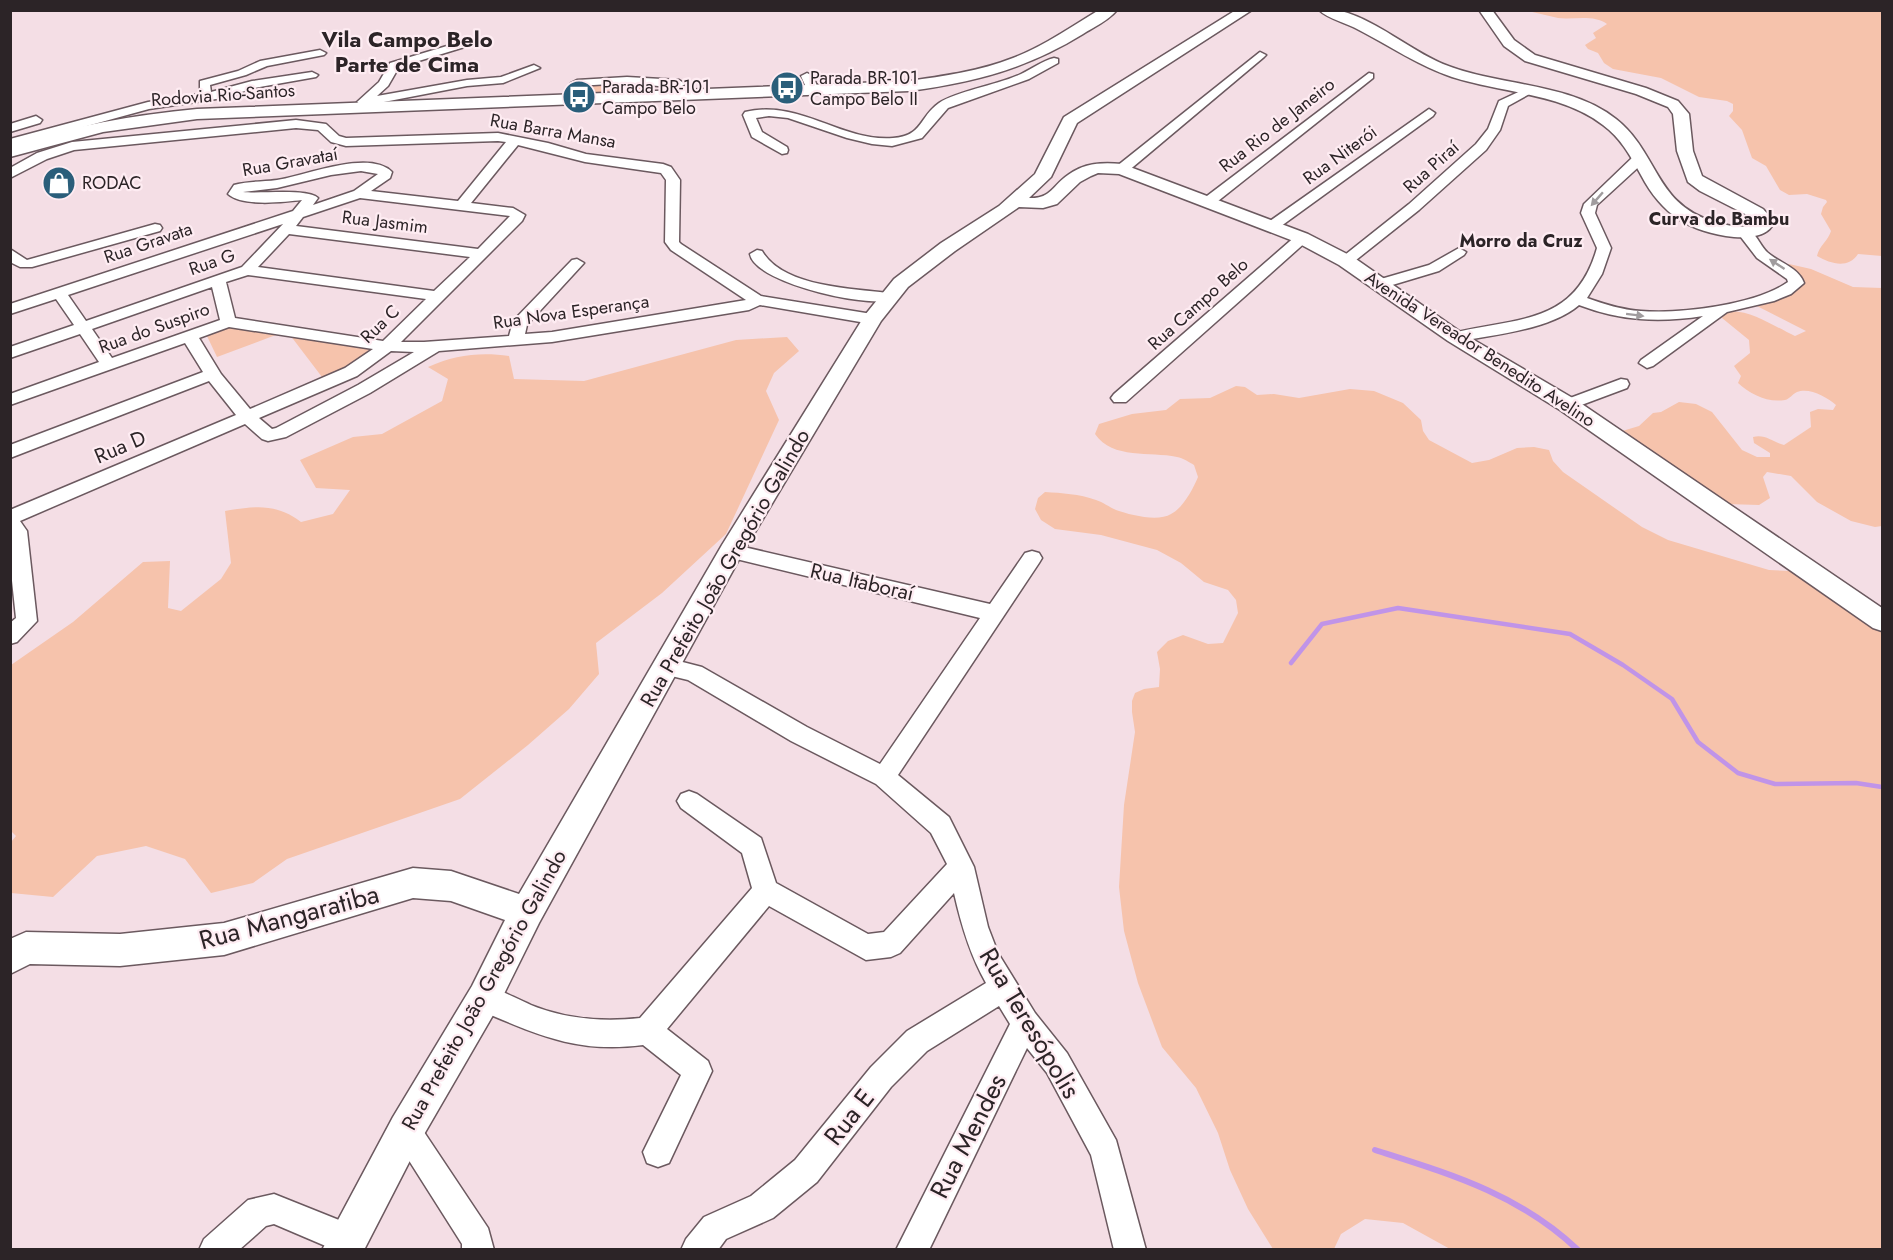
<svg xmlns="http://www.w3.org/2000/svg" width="1893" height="1260" font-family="Jost,sans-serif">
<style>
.green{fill:#f6c3ac}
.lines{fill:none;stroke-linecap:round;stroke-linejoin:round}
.stream-far1{stroke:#c094e8;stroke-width:4.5}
.stream{stroke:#c094e8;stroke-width:6}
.minor-casing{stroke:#6b595f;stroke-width:3}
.major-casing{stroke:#6b595f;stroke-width:3}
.highway-casing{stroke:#6b595f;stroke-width:3}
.minor{fill:#fff;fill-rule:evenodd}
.major{fill:#fff;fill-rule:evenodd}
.highway{fill:#fff;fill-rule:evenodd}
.oneway{fill:#a09c9e}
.labels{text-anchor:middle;stroke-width:4.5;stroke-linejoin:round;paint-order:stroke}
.far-poi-label{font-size:18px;fill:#2c2427;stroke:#feecf2;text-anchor:start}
.far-street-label{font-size:18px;fill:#2c2427;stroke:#feecf2}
.far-neighbourhood-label{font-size:18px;font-weight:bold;fill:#2c2427;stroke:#feecf2}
.street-label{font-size:21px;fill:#2c2427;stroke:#feecf2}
.far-district-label{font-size:22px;font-weight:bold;fill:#2c2427;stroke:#feecf2}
.near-street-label{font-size:26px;fill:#2c2427;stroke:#feecf2}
</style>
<rect width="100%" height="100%" fill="#f4dee5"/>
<!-- green -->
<path class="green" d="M1528,11h354v245l-24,-2c-10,15 -27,10 -41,2 2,-10 11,-15 14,-25l-10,-17 2,-7 4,-5 -1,-2 -19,-6 -18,1 -9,-5 -14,-24 -14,-8 -10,-28 -13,-14 4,-5v-7l-6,-3 -28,-4 -38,-19 -48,-9 -9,-6 -6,-10 -10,-4 -3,-4 11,-7 -3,-5 14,-9c-13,-10 -34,-4 -49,-6 -10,-2 -20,-5 -30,-7z
M612,81l39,3 -2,5h-38l-8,5 -30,-1 6,-10z
M1789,264l22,5 42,18 29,1v238l-7,1 -24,-6 -34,-19 -26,-26 -24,-4 -4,5 7,21 -11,7 -33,-1 -107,-72 20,-6 14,-13 8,-1 18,-10 17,2 16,8 30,38 15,7h13v-4l-16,-10 -1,-6c13,-3 19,5 31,8l27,-18 -1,-15 8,-3 15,1 3,-5c-9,-8 -27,-18 -39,-13 -5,2 -7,7 -12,8 -18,3 -35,-6 -47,-17l3,-7 -7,-10 16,-13 -1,-13 -27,-22 3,-6c22,-5 50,15 70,24l11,-5 -53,-27 48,-19 -16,-20z
M237,325l44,8 -64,24 -10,-21z
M290,335l82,12 -22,20 -28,10z
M787,337l12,14 -25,22 -8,18 13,29 -53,114 -64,59 -66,50 3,31 -30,35 -41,36 -68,54 -173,60 -34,24 -42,10 -26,-34 -39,-13 -49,10 -44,41 -42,-4v-51l5,-6 -6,-6 1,-165 62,-43 70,-60 27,-1 -2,47 13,3 40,-32 10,-16 -6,-52c30,-5 51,-8 76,11l32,-8 17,-24 -34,-2 -16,-28 53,-23 29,-3 60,-33 6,-22 -20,-12c27,-12 52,-15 81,-11l5,23 70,2 152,-41z
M1236,386l9,1 12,8 17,-1 25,4 51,-9 24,2 29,12 18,17 2,11 6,9 43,23 17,-3 28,-12 17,-1 15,3 4,11 10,11 79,55 26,13 101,30 43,2 70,49v628h-432l-47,-26 -38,-4 -24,15 -7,15h-61l-25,-40 -18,-39 -12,-37 -22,-45 -34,-41 -24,-64 -14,-52 -5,-44 5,-82 11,-73 -3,-20v-11l3,-8 9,-4 15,-2 1,-18 -3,-17 11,-11 15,-6 25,9 15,-1 15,-30 -2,-13 -8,-10 -24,-8 -23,-19 -24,-13 -56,-15 -46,-6 -14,-9 -6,-11 3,-11 7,-6c17,1 34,2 51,8 7,2 13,7 20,10 14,5 42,12 55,4 12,-6 22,-25 27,-37l-4,-12c-5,-3 -11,-7 -17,-8 -27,-6 -64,3 -82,-23l4,-10 33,-10 34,-4 14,-11 30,-1z"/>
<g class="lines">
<!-- stream-far1 -->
<path class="stream-far1" d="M1291,663l31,-39 76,-16 172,26 53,31 49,34 26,43 40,31 37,11 81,-1 26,4"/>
<!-- stream -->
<path class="stream" d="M1375,1150c75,24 144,44 203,100"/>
<!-- minor casing -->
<g class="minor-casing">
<path id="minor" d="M477,37l5,3 -1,2 -82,25 -11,19 -11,10 90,-16 34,-3 33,-12 6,3 -37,15 -36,3 -104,20 -6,-4 22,-20 11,-19z
M320,50l6,3 -2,2 -57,11 -21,9 -36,10 1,7 41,-11 60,-9 6,3 -2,2 -62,11 -31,10 -74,11 -139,38v-8l138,-37 52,-8v-13l38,-10 22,-10z
M1260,52l6,3 -2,2 -137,115h-10l-2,-3 2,-3z
M1054,58l4,1v4l-29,16 -81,29 -26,30 -30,8 -20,-2 -25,-6 -59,-20 -19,-2 -13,2 6,14 25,15 1,3 -1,3 -5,1 -30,-17 -9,-22 2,-3c55,-13 96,30 148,26 30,-2 26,-21 46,-35 18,-12 59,-18 82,-29 11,-5 21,-13 33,-16z
M807,73l6,3 6,15 -2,3h-8l-8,-18z
M1369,73l4,1v4l-160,127h-10l-2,-3 2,-3z
M627,77l52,3 6,4 -6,4 -52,-5 -50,3 -6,-3 6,-3z
M1527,88l6,4 -25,14 -8,24 -14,20 -67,60 -68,54h-10l-2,-3 2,-3 68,-54 67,-60 12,-15 11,-28z
M1429,109l6,4 -2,3 -156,113h-10l-2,-3 2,-3z
M36,116l6,4 -2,3 -30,9v-8z
M296,120l30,4 13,12 7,2 152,-5 50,10 38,11 77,10 8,3 9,13 -1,62 2,2 80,52 111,18 8,5 -8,5 -112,-19 -11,5 -197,32 -113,9 -69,42 -84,44 -18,4 -6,-2 -17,-15 -225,97 7,10 10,90 -20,21 -7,2v-21l6,-5 -6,-56v-52l226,-95 -27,-34 -199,77v-13l193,-73 -18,-29 -175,62v-11l89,-32 -19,-28 -70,24v-11l64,-22 -18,-26 -46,15v-10l283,-93 9,-11c-18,2 -60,7 -74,-6l6,-9c14,-4 28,-3 43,-5 28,-4 92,-31 115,-8l-2,6 -19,13 87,10 48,-59 -8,-1 -152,5 -15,-4 -13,-12 -22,-2 -222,22 -27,9 -37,19v-10l27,-15 35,-11zM518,145l67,17 76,11 5,7 -1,62 6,8 75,50 -194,32 -27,2 2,-9 57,-62 -7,-4 -5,1 -59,61 -4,15 -85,6h-23l121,-121 3,-6 -12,-7 -42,-5zM361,171l17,3 -24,17 -41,14 5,-7c-10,-10 -57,-4 -75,-6l34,-4 54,-13zM360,198l150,18 -32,33 -182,-23 7,-9zM283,224l-41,43 -156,54 -18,-26zM289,234l181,23 -36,34 -176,-24zM248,275l178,24 -43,42 -148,-23 -9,-36zM212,287l8,33 -108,38 -20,-29zM229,327l144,22 -28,19 -95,41 -29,-35 -22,-36zM391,351l23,1 -56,33 -82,43 -4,1 -13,-11 98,-42z
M1639,155l5,1 1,3 -1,3 -47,43 -2,8 16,35 -9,26 -15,24c17,6 35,12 54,13 39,3 115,-6 147,-29l-1,-3 -30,-21 -20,-26 7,-4c11,2 15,16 23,24 12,11 31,15 37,31l-13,11 -17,7 -47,11 -74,54 -6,2 -8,-5 2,-3 62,-44c-44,7 -82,5 -124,-11 -29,25 -87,30 -124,37l-6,-2 -2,-3 2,-3c65,-17 126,-7 148,-86l-16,-35 3,-9 50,-48z
M155,224l5,1 2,3 -2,3 -128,36h-12l-10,-5v-13l17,11z
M1302,234l5,1 2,3 -2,3 -181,161h-12l-3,-4 3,-4 183,-159z
M1459,248l7,4 -2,3 -25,16 -60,18 -8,-5 3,-3 55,-16z
M757,250l5,1c21,36 88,37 125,42l8,5c-12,13 -140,-13 -145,-44z
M1621,379l6,1 2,4 -2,4 -59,22 -6,-1 -3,-4 3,-4z
M731,544l259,60 35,-51 7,-2 7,2 3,5 -3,5 -141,212 51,42 25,50 14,60 10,26 37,60 32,40 49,87 30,110h-32l-23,-95 -44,-82 -20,-25 -98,202h-33l114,-226 -11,-18 -72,45 -36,36 -74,95 -44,36 -47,21 -8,11h-37l5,-11 18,-22 47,-21 44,-36 76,-93 36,-36 79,-48c-16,-28 -25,-59 -32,-90l-54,60 -9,4 -25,3 -97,-54 -102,123 41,32 4,10 -43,92 -11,4 -11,-4 -4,-11 38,-77 -38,-30c-69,9 -108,-12 -169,-37l-4,-10 4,-10 10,-4c16,6 31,14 47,21 34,14 73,17 109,13l112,-130 -10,-35 -61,-45 -4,-7 4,-7 8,-3 8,3 64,44 15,45 92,51 16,-2 63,-68 -16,-31 -55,-49 -85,-43 -103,-61 -29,-7 -3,-6 3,-6 8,-3 35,9 105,60 73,37 100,-146 -256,-62 -3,-5 3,-5z
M406,1115l10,5 72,108 6,22h-32v-6l-66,-104 -5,-10 5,-10z
M274,1194l85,34 5,11 -5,11h-24l-61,-26 -8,2 -27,24h-40l5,-11 44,-39z"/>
</g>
<!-- major casing -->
<g class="major-casing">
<path id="major" d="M1236,10h16l-175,113 -26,54 -22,21c22,1 23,-12 39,-23 16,-12 34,-13 54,-11l186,70 45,23 109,76 114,67 306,208v23l-9,-3 -313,-218 -112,-69 -109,-76 -43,-23 -177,-68 -21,-1 -7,3 -11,6 -23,22 -14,4 -24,-1 -64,44 -47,36 -27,34 -139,233 -203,369 -43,87 -77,133 -55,107h-42l71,-133 79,-131 33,-66 -54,-19 -38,-3 -189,57 -104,11 -90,-2 -20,10v-35l16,-7 94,2 104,-11 189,-55 38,3 68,23 203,-349 143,-230 29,-36 47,-36 58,-37 36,-32 29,-57z
M1319,10c7,0 15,-1 22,1 37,10 67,38 102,53 53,22 127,18 173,55 44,35 38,87 102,104 12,3 25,6 36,1l-3,-7 -51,-26 -12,-9 -11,-31 -4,-37 -5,-7 -32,-13 -111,-33 -21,-15 -25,-36h13l22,30 21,15 111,33 32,13 11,13 4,37 9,25 61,33 9,10v7c-7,11 -25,12 -38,11 -44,-5 -72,-22 -93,-62 -10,-18 -20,-37 -38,-50 -42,-32 -101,-32 -151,-48 -33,-11 -62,-31 -93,-47 -12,-7 -31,-11 -40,-20z"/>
</g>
<!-- highway casing -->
<g class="highway-casing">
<path id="highway" d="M1099,10h18c-8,10 -23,17 -34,24 -57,35 -108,48 -174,57l-712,28 -94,13 -93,25v-11c61,-20 124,-31 187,-37l712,-28c35,-5 71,-10 104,-23 31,-12 58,-31 86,-48z"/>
</g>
<!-- minor -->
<use href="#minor" class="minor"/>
<!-- major -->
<use href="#major" class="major"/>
<!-- highway -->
<use href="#highway" class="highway"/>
</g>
<!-- one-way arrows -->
<defs><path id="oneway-solid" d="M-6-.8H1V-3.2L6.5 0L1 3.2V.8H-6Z" transform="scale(1.5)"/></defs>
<g class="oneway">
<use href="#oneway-solid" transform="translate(1597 199) rotate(131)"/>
<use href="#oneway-solid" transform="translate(1777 264) rotate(-147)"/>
<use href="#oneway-solid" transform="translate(1635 315) rotate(7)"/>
</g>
<!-- icons -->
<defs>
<g id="bus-disc" transform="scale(1.725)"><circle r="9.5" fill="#2a5e7a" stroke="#feecf2"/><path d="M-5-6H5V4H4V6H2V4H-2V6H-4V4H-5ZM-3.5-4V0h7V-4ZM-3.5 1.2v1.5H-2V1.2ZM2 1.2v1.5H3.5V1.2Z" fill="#fff"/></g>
<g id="shop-disc" transform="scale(1.725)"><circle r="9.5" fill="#2a5e7a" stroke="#feecf2"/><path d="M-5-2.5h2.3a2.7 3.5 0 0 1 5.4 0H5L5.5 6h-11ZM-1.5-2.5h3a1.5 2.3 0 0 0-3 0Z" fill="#fff"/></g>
</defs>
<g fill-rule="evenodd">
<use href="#bus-disc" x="787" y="88"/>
<use href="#bus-disc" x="579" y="97"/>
<use href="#shop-disc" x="59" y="183"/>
</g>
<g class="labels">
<!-- far-poi labels -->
<g class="far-poi-label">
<text x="810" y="84">Parada BR-101<tspan x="810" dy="21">Campo Belo II</tspan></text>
<text x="602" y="93">Parada BR-101<tspan x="602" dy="21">Campo Belo</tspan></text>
<text x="82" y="189">RODAC</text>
</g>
<!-- far-street labels -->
<g class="far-street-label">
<text transform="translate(223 95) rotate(-4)" y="6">Rodovia Rio-Santos</text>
<text transform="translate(1277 125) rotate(-38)" y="6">Rua Rio de Janeiro</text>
<text transform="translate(553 131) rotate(10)" y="6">Rua Barra Mansa</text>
<text transform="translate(1340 155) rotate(-36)" y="6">Rua Niterói</text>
<text transform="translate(290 162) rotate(-10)" y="6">Rua Gravataí</text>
<text transform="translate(1431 167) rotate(-42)" y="6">Rua Piraí</text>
<text transform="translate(385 222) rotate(7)" y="6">Rua Jasmim</text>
<text transform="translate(148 243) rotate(-19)" y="6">Rua Gravata</text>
<text transform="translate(212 262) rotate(-19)" y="6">Rua G</text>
<text transform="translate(1198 304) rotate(-42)" y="6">Rua Campo Belo</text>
<text transform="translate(571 312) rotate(-8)" y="6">Rua Nova Esperança</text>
<text transform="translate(380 324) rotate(-44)" y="6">Rua C</text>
<text transform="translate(154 328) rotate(-20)" y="6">Rua do Suspiro</text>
<text transform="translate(1480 349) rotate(33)" y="6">Avenida Vereador Benedito Avelino</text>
</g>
<!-- far-neighbourhood labels -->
<g class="far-neighbourhood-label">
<text x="1719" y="225">Curva do Bambu</text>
<text x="1521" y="247">Morro da Cruz</text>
</g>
<!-- street labels -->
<g class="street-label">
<text transform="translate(120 447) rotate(-23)" y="7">Rua D</text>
<text transform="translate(725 568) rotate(-60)" y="7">Rua Prefeito João Gregório Galindo</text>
<text transform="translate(862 582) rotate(13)" y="7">Rua Itaboraí</text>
<text transform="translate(484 990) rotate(-61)" y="7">Rua Prefeito João Gregório Galindo</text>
</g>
<!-- far-district labels -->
<g class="far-district-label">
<text x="407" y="47">Vila Campo Belo<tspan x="407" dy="25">Parte de Cima</tspan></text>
</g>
<!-- near-street labels -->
<g class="near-street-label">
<text transform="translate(289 917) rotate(-15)" y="9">Rua Mangaratiba</text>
<text transform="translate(1030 1023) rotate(59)" y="9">Rua Teresópolis</text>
<text transform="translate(849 1117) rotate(-52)" y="9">Rua E</text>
<text transform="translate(968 1136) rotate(-63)" y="9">Rua Mendes</text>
</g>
</g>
<!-- border -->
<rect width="1893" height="1260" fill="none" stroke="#2c2427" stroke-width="24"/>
</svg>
